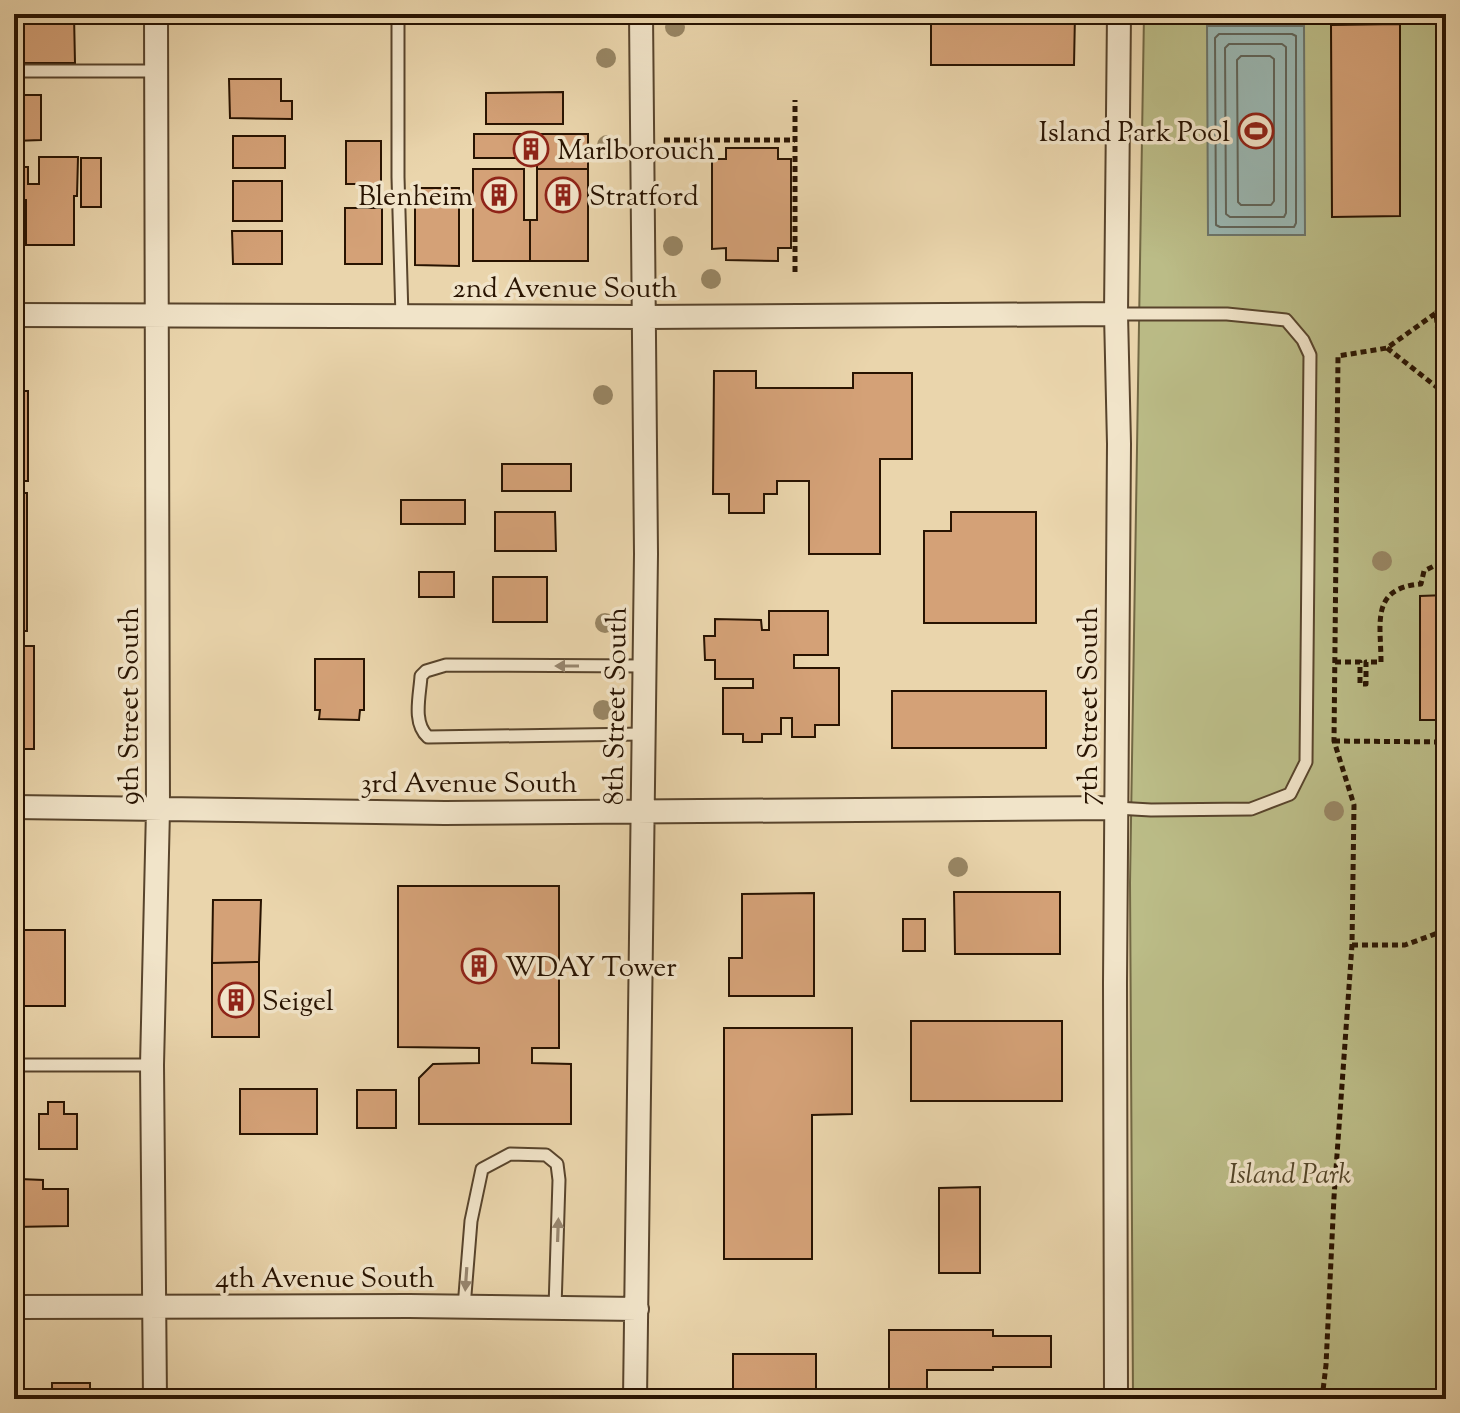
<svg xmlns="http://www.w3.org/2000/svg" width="1460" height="1413" font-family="'Sorts Mill Goudy',serif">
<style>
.green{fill:#bbbc87;stroke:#726844;stroke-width:2}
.water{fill:#9ab7b2;stroke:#6c756b;stroke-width:2}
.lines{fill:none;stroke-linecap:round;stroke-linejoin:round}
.shore{stroke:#61655a;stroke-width:2}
.building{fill:#d4a177;stroke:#281301;stroke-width:2}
.lane-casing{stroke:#58442c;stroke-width:15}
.street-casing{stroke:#58442c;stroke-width:26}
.path{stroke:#281301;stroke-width:5;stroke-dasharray:6 4;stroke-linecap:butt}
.lane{stroke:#f1e4c9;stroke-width:11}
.street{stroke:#f1e4c9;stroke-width:22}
.tree{fill:#988664}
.oneway{fill:#97866f}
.labels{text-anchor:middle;stroke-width:7;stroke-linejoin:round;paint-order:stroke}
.poi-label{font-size:28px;fill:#281301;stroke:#f1e4c9;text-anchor:start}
.street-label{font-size:28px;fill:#281301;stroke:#f1e4c9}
.park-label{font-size:28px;font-style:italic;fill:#544629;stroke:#f1e4c9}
</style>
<rect width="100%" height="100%" fill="#ead5ac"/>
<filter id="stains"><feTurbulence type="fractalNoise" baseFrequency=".0025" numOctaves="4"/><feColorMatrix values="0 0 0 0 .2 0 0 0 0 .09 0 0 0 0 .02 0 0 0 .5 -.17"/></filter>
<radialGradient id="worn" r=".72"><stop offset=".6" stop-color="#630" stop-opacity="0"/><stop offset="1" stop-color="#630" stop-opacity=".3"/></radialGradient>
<!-- green -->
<path class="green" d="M1144,14h302v1385h-313l-3,-516z"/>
<!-- water -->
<path class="water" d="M1207,26h97l1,209h-97z"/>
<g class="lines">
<!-- shore -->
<path class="shore" d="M1219,34h73l4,2v187l-2,4h-74l-4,-2 -1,-187z
M1229,44h53l4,3v166l-2,4h-54l-4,-3 -1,-166z
M1241,56h29l4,3v142l-3,4h-30l-3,-3 -1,-142z"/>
</g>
<!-- building -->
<path class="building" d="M931,14h144l-1,51h-143z
M20,15h54l1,48h-55v-6h-6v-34h6z
M1400,24v192l-68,1 -1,-192z
M229,79h52v22h11v18l-62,-1z
M563,92v32h-77v-31z
M14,95h27v45l-27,1z
M474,134h114v35h-51v-11h-63z
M233,136h52v32h-52z
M346,141h35v43h-35z
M726,148h52v11h13v89h-13v13l-52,-1v-12l-14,1v-90h14z
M39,157h39l-1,39h-3v49h-48v-45h-12v-33h14v17h11z
M81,158h20v49h-20z
M473,169h51v51h6v41h-57z
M537,169h51v92h-58v-41h7z
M233,181h49v40h-49z
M415,188h44v78l-44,-1z
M345,208h37v56h-37z
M232,231h50v33h-49z
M714,371h42v17h97v-15h59v86h-32v95h-71v-73h-32v13h-13v19h-35v-19h-16z
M14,391h14v90h-14z
M502,464h69v27h-69z
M14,493h13v138h-13z
M401,500h64v24h-64z
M495,512h60l1,39h-61z
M951,512h85v111h-112v-92h27z
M419,572h35v25h-35z
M493,577h54v45h-54z
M1446,595v125h-26v-124z
M769,611h59v44h-34v13h45v57h-24v12h-23v-19h-11v16h-19v8h-19v-8h-20v-46h30v-9h-38v-19h-10l-1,-24h11v-17l46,1 1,10h7z
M14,646h20v103h-20z
M315,659h49v51h-4l-1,10 -40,-1 1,-9h-5z
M892,691h154v57h-154z
M398,886h161v162h-27v15l39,1v60h-152v-46l14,-14 46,-1v-15l-81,-1z
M954,892h106v62h-105z
M814,893v103h-85v-38h13v-64z
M213,900h48l-2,62 -47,1z
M903,919h22v32h-22z
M14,930h51v76h-51z
M259,962v75h-47v-74z
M911,1021h151v80h-151z
M724,1028h128v86l-40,1v144h-88z
M240,1089h77v45h-77z
M357,1090h39v38h-39z
M48,1102h16v12h13v35h-38v-35h9z
M20,1179l23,1v9h25v37l-54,1v-38h6z
M980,1187v86h-41v-85z
M889,1330h104v6h58v31h-58v3h-66v29h-38z
M733,1354h83v45h-83z
M52,1383h38v16h-38z"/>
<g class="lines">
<!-- lane casing -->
<g class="lane-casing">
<path id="lane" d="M398,14v163l4,140
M14,71h143
M1116,314h111l59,6 17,20 7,15 -4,407 -16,32 -39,15 -100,1 -35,-2
M643,734l-215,3c-16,-14 -8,-42 -7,-61l5,-5 20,-6 199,1
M14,1065h138
M464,1307l7,-86 11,-52 28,-15 36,1 11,9 2,16 -4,128"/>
</g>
<!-- street casing -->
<g class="street-casing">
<path id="street" d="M14,315l630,2 472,-3
M14,807l431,6 671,-5
M14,1307l395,-1 228,3
M155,1399l-3,-334 6,-255 -2,-796
M635,1399l11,-845 -5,-540
M1116,1399l-1,-416 4,-539 -3,-130 3,-300"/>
</g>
<!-- path -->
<path class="path" d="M664,140h131
M795,272v-172
M1446,300l-10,13 8,80 2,4
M1387,348l56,44
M1335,662h25v22h6v-22h15c0,-39 -11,-74 40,-78l3,-13 22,-11
M1334,741l112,1
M1352,945h53l41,-15
M1322,1399l4,-34 8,-168 18,-252 2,-140 -20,-64 4,-385 49,-8 49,-35h10"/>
<!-- lane -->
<use href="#lane" class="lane"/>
<!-- street -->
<use href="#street" class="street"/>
</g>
<!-- trees -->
<g class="tree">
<circle cx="675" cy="27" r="10"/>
<circle cx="606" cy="58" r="10"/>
<circle cx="607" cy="145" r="10"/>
<circle cx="673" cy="246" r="10"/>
<circle cx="711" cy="279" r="10"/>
<circle cx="603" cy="395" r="10"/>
<circle cx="1382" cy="561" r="10"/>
<circle cx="605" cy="623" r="10"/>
<circle cx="603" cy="710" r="10"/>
<circle cx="1334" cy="811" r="10"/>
<circle cx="958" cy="867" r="10"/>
</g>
<!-- one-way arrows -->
<defs><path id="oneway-solid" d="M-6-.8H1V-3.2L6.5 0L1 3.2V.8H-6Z" transform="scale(2)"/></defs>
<g class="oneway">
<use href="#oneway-solid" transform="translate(567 666) rotate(-180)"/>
<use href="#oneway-solid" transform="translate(558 1230) rotate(-88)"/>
<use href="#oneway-solid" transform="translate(466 1279) rotate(94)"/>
</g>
<!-- icons -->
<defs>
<g id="stadium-ring" transform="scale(1.8)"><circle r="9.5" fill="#f1e4c9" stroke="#8f2418" stroke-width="1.5"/><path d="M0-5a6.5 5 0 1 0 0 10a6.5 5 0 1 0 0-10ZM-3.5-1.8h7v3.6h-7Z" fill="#8f2418"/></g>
<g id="building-ring" transform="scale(1.8)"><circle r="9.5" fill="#f1e4c9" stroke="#8f2418" stroke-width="1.5"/><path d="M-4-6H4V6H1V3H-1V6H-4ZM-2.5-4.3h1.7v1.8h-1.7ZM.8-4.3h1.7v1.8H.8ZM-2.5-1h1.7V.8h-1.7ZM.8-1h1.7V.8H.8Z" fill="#8f2418"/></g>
</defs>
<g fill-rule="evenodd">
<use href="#stadium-ring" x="1256" y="131"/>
<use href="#building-ring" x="531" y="149"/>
<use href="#building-ring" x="499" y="195"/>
<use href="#building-ring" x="563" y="195"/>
<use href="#building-ring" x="479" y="966"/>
<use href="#building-ring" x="236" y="1000"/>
</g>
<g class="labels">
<!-- poi labels -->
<g class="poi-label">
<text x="1230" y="141" text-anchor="end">Island Park Pool</text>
<text x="557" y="159">Marlborouch</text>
<text x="473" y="205" text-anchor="end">Blenheim</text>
<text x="589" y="205">Stratford</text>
<text x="505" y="976">WDAY Tower</text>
<text x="262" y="1010">Seigel</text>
</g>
<!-- street labels -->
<g class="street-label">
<text x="565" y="297">2nd Avenue South</text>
<text transform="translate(128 706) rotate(-90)" y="10">9th Street South</text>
<text transform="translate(614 706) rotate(-89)" y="10">8th Street South</text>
<text transform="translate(1087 706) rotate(-90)" y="10">7th Street South</text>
<text x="469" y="792">3rd Avenue South</text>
<text x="325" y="1287">4th Avenue South</text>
</g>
<!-- park labels -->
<g class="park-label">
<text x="1290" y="1183">Island Park</text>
</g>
</g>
<!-- margin -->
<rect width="1460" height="1413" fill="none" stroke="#ead5ac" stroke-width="48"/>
<rect x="16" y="16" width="1428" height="1381" fill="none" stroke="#281301" stroke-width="4"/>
<rect x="24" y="24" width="1412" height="1365" fill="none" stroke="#281301" stroke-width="2"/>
<rect width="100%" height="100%" filter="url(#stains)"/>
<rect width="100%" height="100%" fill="url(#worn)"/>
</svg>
